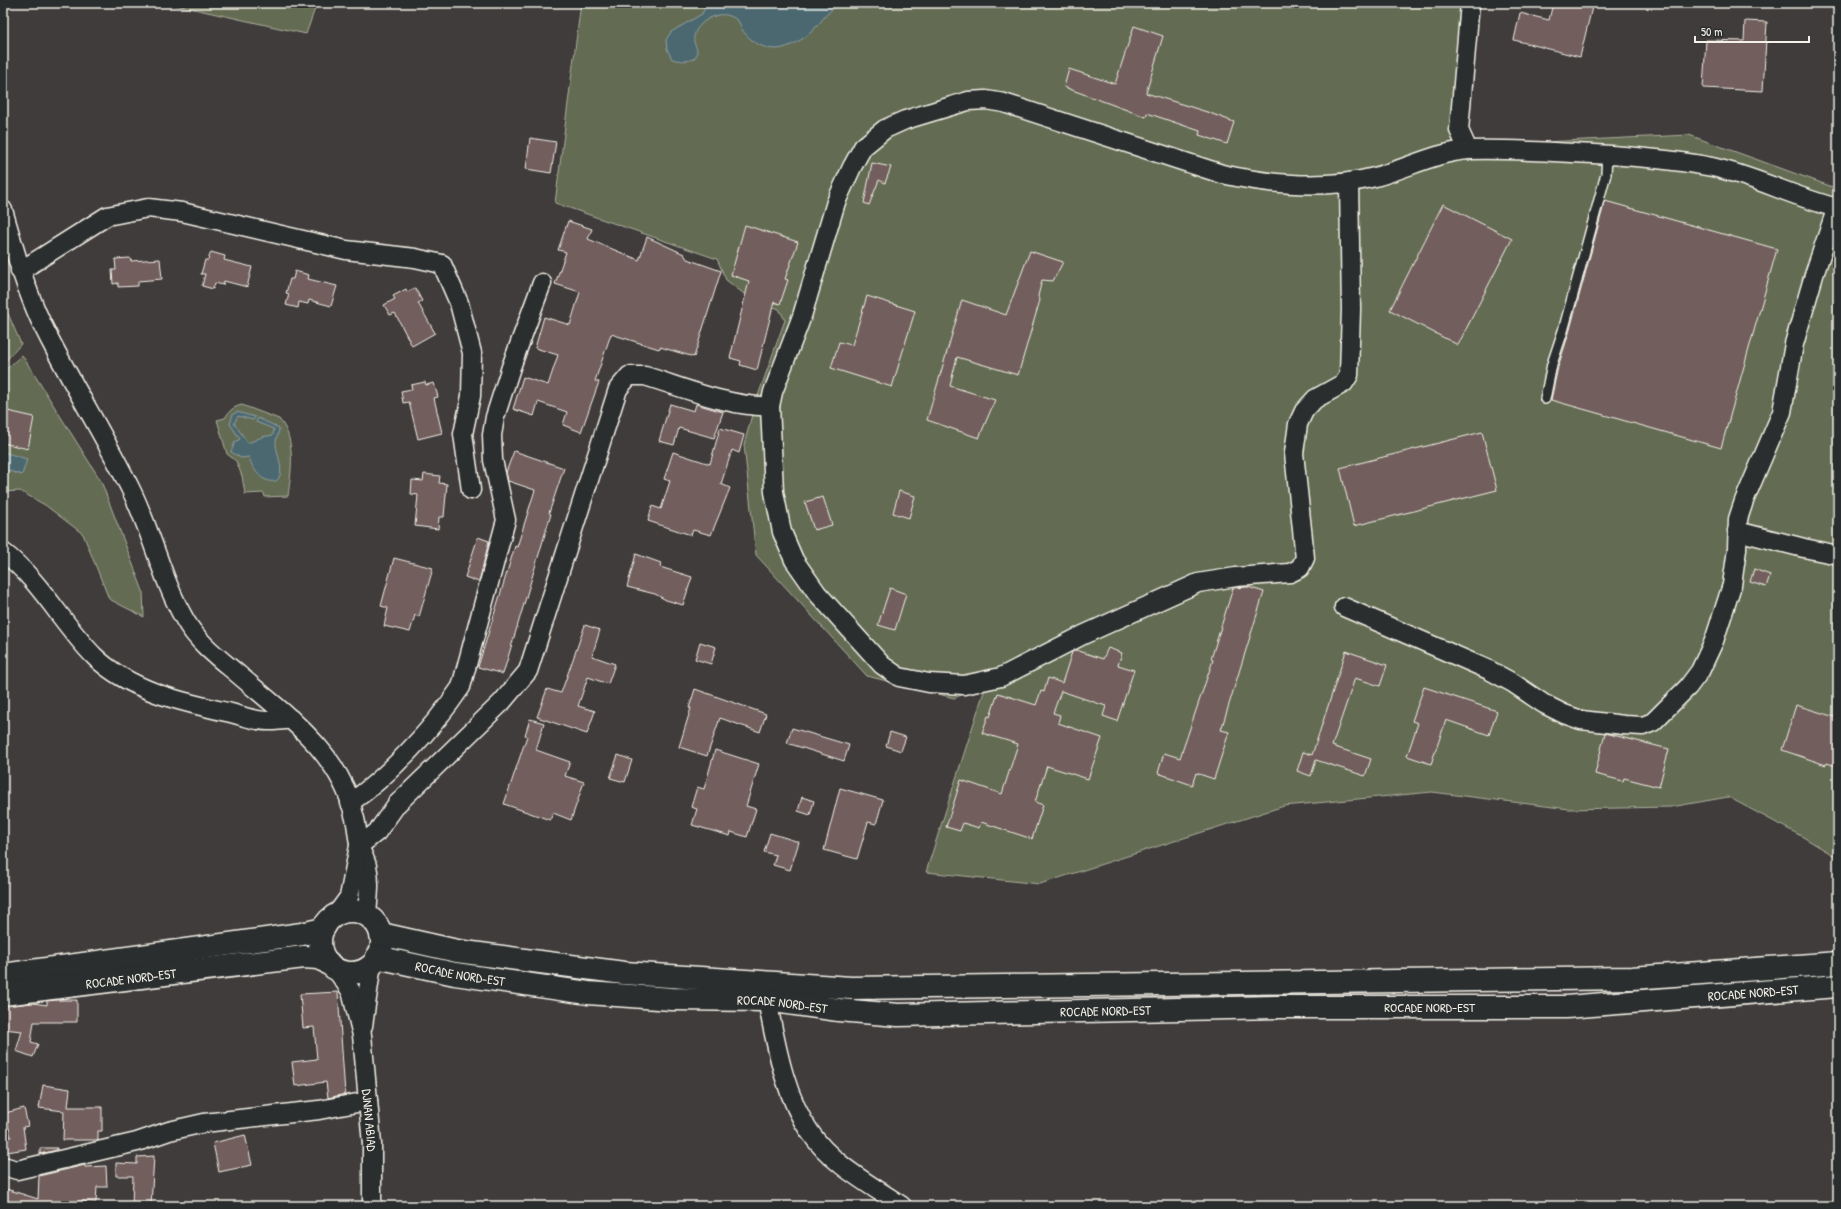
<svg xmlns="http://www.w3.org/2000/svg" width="1841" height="1209" font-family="'Patrick Hand',sans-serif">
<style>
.green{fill:#646c52;stroke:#acae9d}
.water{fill:#4c6771;stroke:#8f9ea1}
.building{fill:#725f5d;stroke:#f4f1e8}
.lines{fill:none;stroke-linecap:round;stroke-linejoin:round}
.service-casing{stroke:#f4f1e8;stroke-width:12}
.minor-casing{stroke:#f4f1e8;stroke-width:21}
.trunk-casing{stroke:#f4f1e8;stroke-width:25}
.service{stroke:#2a2d2e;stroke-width:9}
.minor{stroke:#2a2d2e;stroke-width:18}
.trunk{stroke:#2a2d2e;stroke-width:22}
.labels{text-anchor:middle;stroke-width:3.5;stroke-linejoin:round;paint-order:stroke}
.street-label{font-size:13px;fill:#f4f1e8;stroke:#2a2d2e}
</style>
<rect width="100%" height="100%" fill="#403c3c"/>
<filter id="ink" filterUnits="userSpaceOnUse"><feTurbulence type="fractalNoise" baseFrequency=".025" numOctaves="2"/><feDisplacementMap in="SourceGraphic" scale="8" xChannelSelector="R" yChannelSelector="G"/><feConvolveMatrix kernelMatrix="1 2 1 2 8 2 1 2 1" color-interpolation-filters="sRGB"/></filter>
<g filter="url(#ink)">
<!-- green -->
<path class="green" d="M167,3h150l-11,31z
M581,3h879l-1,143 230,-11 149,54v669l-35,-21 -75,-40 -57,10 -102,2 -137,-17 -148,14 -244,78 -114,-12 60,-187 -32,13 -87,-22 -111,-121 -12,-110 10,-38 31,-87 -6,-11 -31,-12 -22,-17 -9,-21 -162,-56z
M3,302l18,42 -18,20z
M22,355l79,126 42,110 1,26 -35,-18 -26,-65 -38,-29 -25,-14 -17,1v-120z
M242,405l37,14c18,20 12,54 9,77l-23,1 -1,-4 -19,1 -3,-18 -6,-15 -9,-7 -10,-34 8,-2c5,-8 8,-11 17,-13z"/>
<!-- water -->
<path class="water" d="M707,3h136c-13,5 -18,14 -27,24 -7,9 -22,18 -33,21 -15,4 -31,-5 -40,-17 -2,-3 -3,-8 -5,-10 -6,-6 -16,-8 -23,-5 -11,3 -23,14 -21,26 1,3 3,6 3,9 0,13 -17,10 -25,8l-5,-10 -1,-9 5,-8 31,-18z
M237,412l18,5 -2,3 -15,-4 -4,7 14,20 14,-6 11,-2 1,-6 -18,-7 2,-4 21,10c0,5 -2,8 -3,13 -1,12 11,31 0,40 -14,3 -24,-13 -27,-24l-8,1 -10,-6 4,-10 5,-3 -10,-15 3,-10z
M3,452l24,7 -5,16 -19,-6z"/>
<!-- building -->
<path class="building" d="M1553,3h40l-13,54 -66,-17 6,-27 29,7z
M1745,21l22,1 -4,69 -60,-3 3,-48 38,1z
M1134,26l29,10 -17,57 61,19 27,10 -7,22 -28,-9 1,-4 -53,-18 -1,4 -82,-30 5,-18 46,15z
M530,138l26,4 -5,31 -25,-4z
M872,163l19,4 -6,16 -6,-3 -10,25 -5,-2z
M1605,201l172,48 -56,199 -170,-48 7,-33 11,-34z
M1443,204l69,35 -54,106 -68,-35z
M568,221l24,8 -4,10 51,21 8,-23 37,17 3,5 34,12 -27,86 -34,-10 -1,2 -48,-15 -16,47 4,1 -18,50 -18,-7 4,-13 -29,-10 -4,14 -21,-7 10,-32 25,8 10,-30 -23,-7 9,-31 26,8 10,-33 -25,-8 11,-32 -8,-2z
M745,225l53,17 -13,37 3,1 -8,24 -6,-2 -17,68 -17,-5 1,-4 -11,-3 19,-77 -18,-6z
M1030,251l33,11 -10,19 -11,-1 -4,16 2,4 -22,75 -61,-18 -7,29 45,14 -16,38 -52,-18 35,-120 44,15z
M211,252l14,4 -1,4 28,7 -5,20 -23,-6 -1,4 -8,-2 -2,6 -11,-3 3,-12h-4l4,-14h3z
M130,258l1,3 29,-2 2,20 -24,2v5l-20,1v-4l-5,1 -1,-14h4l-1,-11z
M295,271l14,4 -1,4 29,7 -6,20 -22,-6 -1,4 -9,-2 -1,6 -12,-3 3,-11 -3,-1 4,-14h3z
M415,288l7,13 -4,2 17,30 -23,13 -17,-33 -5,2 -6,-10 11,-6 -2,-3 13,-7 1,3z
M867,296l48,15 -23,76 -61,-19 8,-26 13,3z
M425,382l1,3 8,-2 4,14 -4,1 8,35 -24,6 -9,-37 -6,1 -2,-12 11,-2 -1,-4z
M670,404l24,7 2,-7 27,8 -9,26 -35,-10 -5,17 -15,-4z
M3,410l31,7 -6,32 -25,-6z
M720,428l24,7 -5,18 -7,-3 -11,34 9,4 -19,47 -18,-5 -2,5 -43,-14 4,-15 9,3 9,-28 -6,-2 9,-27 37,12z
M1482,432l15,58 -143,36 -14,-58z
M514,451l50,17 -15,45 2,1 -48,160 -25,-7 37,-121 2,1 18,-57 -27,-9 -2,-9z
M424,474l16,2 -1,7 8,1 -3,33h-5l-1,12 -23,-3 3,-31 -7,-1 1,-14 11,1z
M899,491l16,5 -6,22 -16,-5z
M823,497l9,28 -18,5 -9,-28z
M478,537l11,4 -10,41 -14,-5z
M636,554l25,9 -1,4 32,10 -9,28 -17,-5 -11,-6 -28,-7z
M394,558l39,10 -14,49 -4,-2 -5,17 -26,-6 4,-18 -7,-2z
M1754,569l16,6 -4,12 -16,-5z
M1248,587l16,5 -43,138 8,2 -15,47 -18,-6 -4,12 -34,-12 6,-20 16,5 33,-98 -2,-1 22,-71z
M890,588l16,6 -11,36 -17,-5z
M585,625l15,5 -8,26 23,8 -7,20 -20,-7 -10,29 17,5 -8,23 -50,-17 10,-28 14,4z
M700,642l16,5 -5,17 -16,-5z
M1108,648l14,5 -4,12 16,5 -17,51 -14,-5 3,-10 -45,-15 -8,22 7,2 -2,8 44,15 -14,41 -41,-13 -12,36 8,3 -11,34 -51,-17 -2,6 -16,-5 -3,8 -14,-4 15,-47 41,14 16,-50 -36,-11 6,-17 2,1 8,-24 38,12 5,-14 3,1 4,-14 14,5 10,-31 4,-2 27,9z
M1346,651l41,14 -7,21 -25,-8 -23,68 39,13 -6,17 -49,-16 -5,16 -14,-5 6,-19 9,3z
M1424,687l73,24 -8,24 -43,-15 -15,44 -24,-8 11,-33 -6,-2z
M695,689l71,25 -6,18 -40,-14 -13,38 -28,-9 12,-39h-2z
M1796,705l42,13v49l-11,-4 -1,2 -44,-15z
M530,719l14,4 -8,27 34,12 -5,14 19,6 -13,38 -18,-7 -3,7 -46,-16 23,-68 -2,-1z
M792,728l57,17 -5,16 -57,-18z
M890,732l16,5 -5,14 -15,-5z
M1605,733l64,16 -10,38 -35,-9 -1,3 -28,-7z
M715,750l44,14 -13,42 10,3 -9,28 -16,-5 -1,4 -38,-11 5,-16 -6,-2 6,-20 7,2z
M618,755l14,5 -7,22 -15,-4z
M840,788l43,12 -7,24 -8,-2 -11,37 -33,-9z
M802,797l12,4 -4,14 -12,-4z
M770,833l29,9 -9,28 -17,-5 3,-10 -12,-3z
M338,992l7,102 -17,4 -2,-16 -31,4 -3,-24 25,-3 -3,-32 -11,1 -3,-34z
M57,1000h20v22h-43l-3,20 7,2 -5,13 -17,-6 6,-20 -19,-2v-23l30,-3 14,2v-4z
M43,1085l27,4 -2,18h34v24h-4v9h-35l1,-29 -25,-3z
M24,1108l4,18 -5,1 3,22 -19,3 -2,-14 6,-1 -6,-24z
M245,1135l7,30 -33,7 -6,-29z
M40,1148h17v2l-17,4z
M154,1156l-3,50h-19l1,-30h-17v-13l21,1v-7z
M85,1165v2l21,-1 1,21h-10l-1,15 -17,-1v5h-76v-18l35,11 1,-23z"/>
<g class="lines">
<!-- service casing -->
<g class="service-casing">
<path id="service" d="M1545,399l7,-35 11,-33 43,-157 1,-19"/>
</g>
<!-- minor casing -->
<g class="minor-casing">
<g id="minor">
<path d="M1468,150l-9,-20 11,-127"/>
<path d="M1349,183l2,126 -2,66 -5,8 -29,16 -11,12 -6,13 -4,29 11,105 -5,10 -10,5 -54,4 -38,6 -115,52 -82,42 -37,8 -35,-2 -30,-6 -17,-12 -65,-72 -23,-33 -12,-28 -8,-40 -4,-86 3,-14 29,-76 34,-114 16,-35 11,-20 22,-18 20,-9 63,-19 18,-1 18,3 218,71c50,11 103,16 153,3 31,-8 61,-25 94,-27 35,-1 70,1 104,3 46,2 93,5 139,14 43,9 83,31 126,41"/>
<path d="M3,210c11,38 21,75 38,112 28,58 63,112 91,170 20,41 30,88 53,128 13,23 35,39 54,55 45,39 102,78 115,140 3,9 3,19 5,28 1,8 6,15 8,23 4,16 1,33 0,49"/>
<path d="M20,271l87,-55 41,-8 34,4 164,38 69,8 27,6 17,39 13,50 -1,43 -8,38 8,56"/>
<path d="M1737,531l67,17 34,7"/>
<path d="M3,552c38,29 59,72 92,105 37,35 88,45 136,56 12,3 26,9 39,8 7,0 14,-1 21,-2"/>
<path d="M1344,607l145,63 24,13 31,21 20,10 17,6 43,5 19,1 10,-4 35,-35 12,-16 14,-30 18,-56 5,-36 1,-30 6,-18 38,-89 12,-68 20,-69 23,-68"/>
<path d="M350,803c40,-28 84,-76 111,-116l45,-167 -13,-60 -1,-25 3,-18 16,-50 31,-84"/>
<path d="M336,915l13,-18 10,-51 18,-14 20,-28 105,-102 26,-31 90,-282 11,-13h16c37,11 86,32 125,30"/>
<path id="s1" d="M335,968l16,23 11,44 10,109v62"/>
<path d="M767,1000c9,44 17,95 43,132 21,32 61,53 92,74"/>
<path d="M363,1026l9,-63"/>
<path d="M3,1166l14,4 120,-28 32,-11 35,-8 115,-13 49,-9"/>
</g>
</g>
<!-- trunk casing -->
<g class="trunk-casing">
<g id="trunk">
<circle cx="351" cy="942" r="31"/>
<path d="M381,934l76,17 167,22 227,15 781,-10 206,-15"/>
<path id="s2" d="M377,957l78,17 133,19 84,6 95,1 72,10 59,5 379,-8h289l272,-21"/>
<path d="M3,975l299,-41 21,-5 2,-3"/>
<path id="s3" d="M3,994l301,-37 14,1 11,5"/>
</g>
</g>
<!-- service -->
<use href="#service" class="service"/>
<!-- minor -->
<use href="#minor" class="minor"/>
<!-- trunk -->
<use href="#trunk" class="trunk"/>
</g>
</g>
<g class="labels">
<!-- street labels -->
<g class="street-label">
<text dy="5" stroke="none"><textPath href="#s2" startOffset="85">ROCADE NORD-EST</textPath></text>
<text dy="5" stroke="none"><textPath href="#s3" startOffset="129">ROCADE NORD-EST</textPath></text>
<text dy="5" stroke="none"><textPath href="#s2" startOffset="1381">ROCADE NORD-EST</textPath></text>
<text dy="5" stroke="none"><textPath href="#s2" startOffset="409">ROCADE NORD-EST</textPath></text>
<text dy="5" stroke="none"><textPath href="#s2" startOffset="1057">ROCADE NORD-EST</textPath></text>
<text dy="5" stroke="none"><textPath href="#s2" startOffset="733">ROCADE NORD-EST</textPath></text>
<text dy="5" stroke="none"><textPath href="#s1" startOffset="159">DJNAN ABIAD</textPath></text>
</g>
</g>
<!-- margin -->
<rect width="1841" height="1209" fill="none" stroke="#2a2d2e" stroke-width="16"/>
<rect x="8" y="8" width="1825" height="1193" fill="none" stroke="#f4f1e8" stroke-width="1.5" filter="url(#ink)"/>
<!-- scale -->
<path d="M1695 36v6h114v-6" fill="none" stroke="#f4f1e8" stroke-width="2"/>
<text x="1701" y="36" font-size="12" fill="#f4f1e8" stroke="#2a2d2e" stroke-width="3" paint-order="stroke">50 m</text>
</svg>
